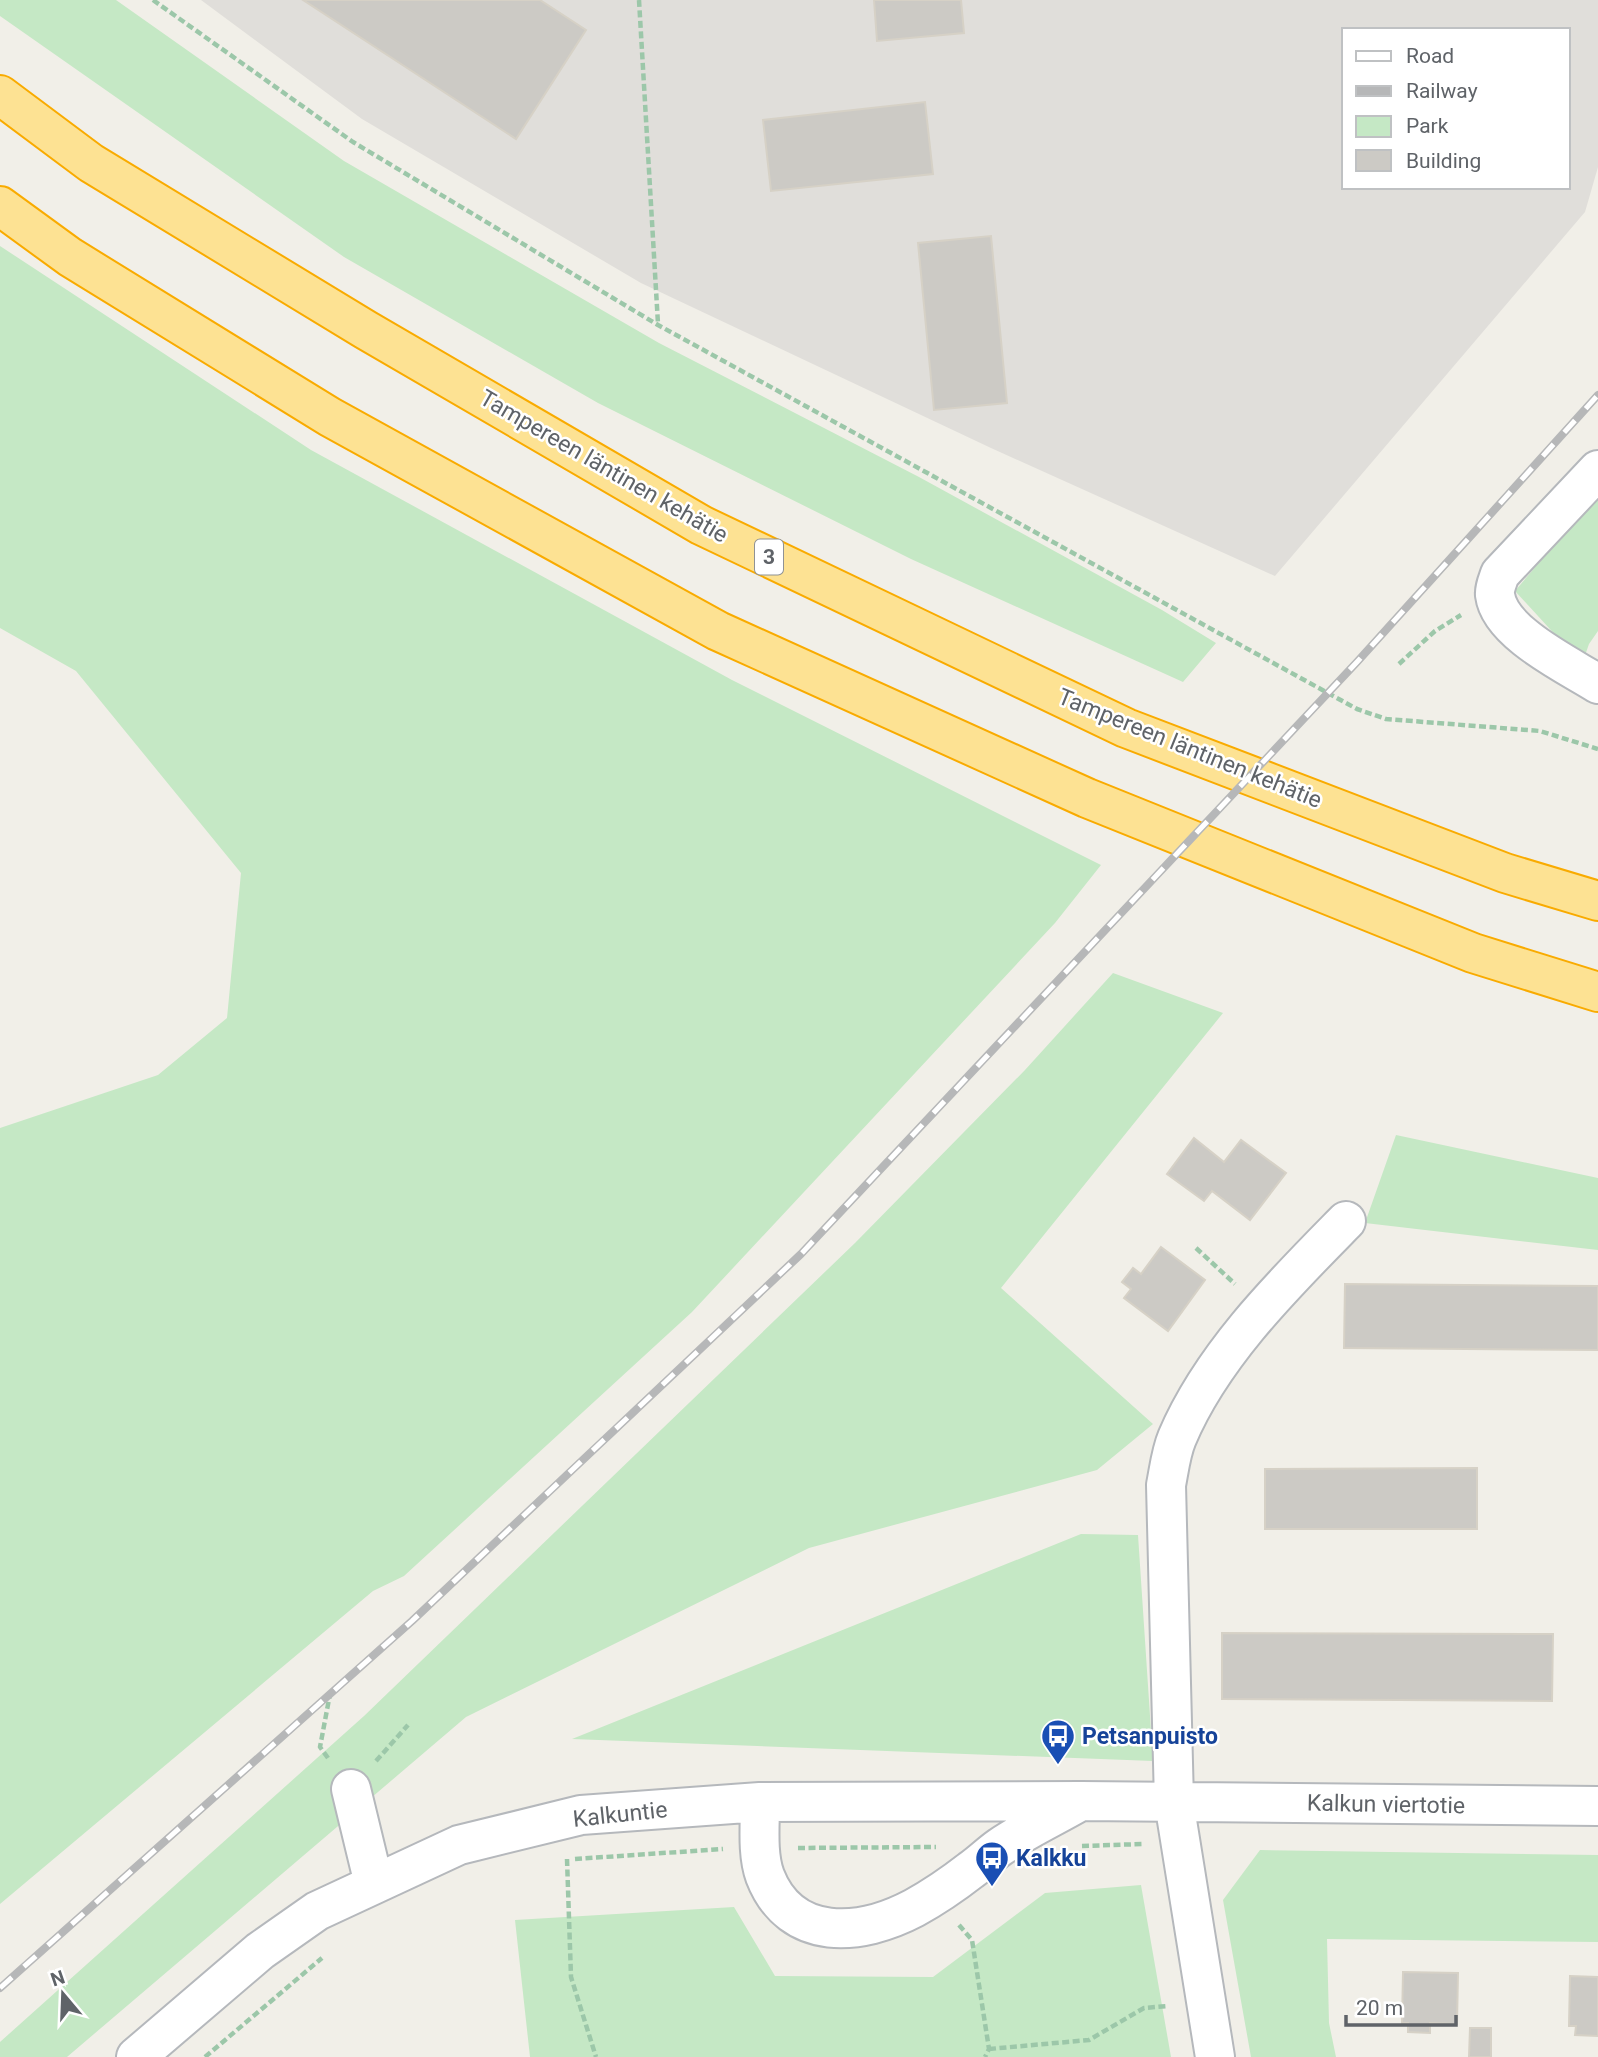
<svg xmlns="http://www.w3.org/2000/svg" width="1598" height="2057" font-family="Roboto,sans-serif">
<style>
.industrial{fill:#e0deda;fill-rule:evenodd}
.green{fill:#c5e8c5}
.building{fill:#cccac5;stroke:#d6d1c6;stroke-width:2}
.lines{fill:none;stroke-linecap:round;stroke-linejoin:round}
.minor-casing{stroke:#b5b8bc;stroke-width:42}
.highway-casing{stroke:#f9ab00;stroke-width:42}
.path{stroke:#9cc7a9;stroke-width:4.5;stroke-dasharray:7 3.5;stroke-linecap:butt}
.minor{stroke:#fff;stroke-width:38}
.highway{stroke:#fde293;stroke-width:38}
.rail-casing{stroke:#b6b7b8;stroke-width:8}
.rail{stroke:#fff;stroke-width:5;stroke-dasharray:16;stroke-linecap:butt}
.labels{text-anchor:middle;stroke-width:5;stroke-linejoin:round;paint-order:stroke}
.shield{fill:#fff;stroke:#8f9295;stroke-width:2}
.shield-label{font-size:21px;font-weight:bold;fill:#5f6368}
.street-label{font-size:23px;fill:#5f6368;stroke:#fff}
.transit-label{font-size:23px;font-weight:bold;fill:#164399;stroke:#fff;text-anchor:start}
</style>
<rect width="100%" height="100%" fill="#f1efe8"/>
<!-- industrial -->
<path class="industrial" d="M201,0h1397v167l-13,45 -310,364 -284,-128 -350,-165 -279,-164zM1344,30h224v157h-224z"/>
<!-- green -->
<path class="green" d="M0,0h116l228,161 315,182 260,134 243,133 54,33 -33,39 -272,-123 -313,-156 -254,-146 -344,-241z
M0,246l311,204 421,230 369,185 -46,58 -363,389 -288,264 -31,15 -373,313v-776l158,-53 69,-57 14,-145 -165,-202 -76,-43z
M1598,493v138l-9,13 -7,20 -67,-73z
M1113,973l110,40 -222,275 152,136 -56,46 -288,78 -343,169 -399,340h-67v-15l364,-326 491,-473 170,-173z
M1396,1135l202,43v72l-233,-27z
M1081,1534l57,1 15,226 -581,-22z
M1260,1850l338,5v87l-271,-3 2,84 7,34h-85l-28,-157z
M1141,1885l30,172h-641l-15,-137 219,-13 41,69 158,1 112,-84z"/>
<!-- building -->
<path class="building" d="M303,0h237l46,30 -70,109z
M874,0h87l3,33 -87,8z
M925,102l8,72 -162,17 -8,-71z
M991,236l16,167 -73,7 -16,-167z
M1194,1138l30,24 17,-22 45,33 -36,47 -38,-29 -8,10 -37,-27z
M1161,1247l44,33 -37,51 -44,-33 7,-9 -9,-7 11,-14 8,6z
M1345,1284l253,2v64l-254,-2z
M1477,1468v61h-212v-60z
M1222,1633l331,1 -1,67 -330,-2z
M1403,1972l55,1 -1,51 -27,-1v10l-22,-1v-9h-6z
M1570,1976l28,1v59l-23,-1 1,-9h-7z
M1470,2028h21v29h-22z"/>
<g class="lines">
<!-- minor casing -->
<g class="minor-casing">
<path id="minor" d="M1598,470l-98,104c-2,6 -6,15 -5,21 5,38 73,70 103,89
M351,1789l23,95
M760,1802c0,24 -3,52 5,74 26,67 96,60 149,32 20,-11 39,-24 57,-38 10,-7 19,-16 29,-23 25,-17 53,-30 79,-45
M136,2057l124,-106 57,-40 142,-66 122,-30 179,-13 321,-1 517,5
M1215,2057l-41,-255 -8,-317c3,-15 5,-33 11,-47 35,-83 107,-154 169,-217"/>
</g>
<!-- highway casing -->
<g class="highway-casing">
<path id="highway" d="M0,95l91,68 275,167 335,195 425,203 379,145 93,28
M0,206l70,51 260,160 388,214 369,167 386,155 125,39"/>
</g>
<!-- path -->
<path class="path" d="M153,0l200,142 305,183 699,384 29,10 154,12 58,18
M639,0l19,324
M1399,664l36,-33 26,-16
M1196,1248l39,36
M328,1758l-8,-11 10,-53
M376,1761l32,-36
M1082,1846l61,-2
M798,1848l138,-1
M567,1859l4,118 25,80
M575,1859l148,-10
M959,1925l13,15 17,109 -4,8
M989,2049l100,-9 55,-32 24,-2
M205,2057l117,-99"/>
<!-- minor -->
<use href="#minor" class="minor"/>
<!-- highway -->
<use href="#highway" class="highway"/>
<!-- rail casing -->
<g class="rail-casing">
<path id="rail" d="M0,1988l412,-367 389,-367 556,-592 241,-267"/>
</g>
<!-- rail -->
<use href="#rail" class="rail"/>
</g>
<!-- icons -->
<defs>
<g id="bus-pin" transform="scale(1.75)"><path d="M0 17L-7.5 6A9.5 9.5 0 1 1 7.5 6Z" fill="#1a4fb4" stroke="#fff"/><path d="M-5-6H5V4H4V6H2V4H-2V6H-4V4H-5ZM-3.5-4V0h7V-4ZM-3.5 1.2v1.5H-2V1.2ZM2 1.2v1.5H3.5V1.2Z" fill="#fff"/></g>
</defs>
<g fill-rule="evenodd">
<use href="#bus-pin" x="1058" y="1736"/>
<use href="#bus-pin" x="992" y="1858"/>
</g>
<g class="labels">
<!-- shield labels -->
<rect class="shield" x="755" y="539.5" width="28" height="35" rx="5"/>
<g class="shield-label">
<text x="769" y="564">3</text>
</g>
<!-- street labels -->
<g class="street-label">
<text transform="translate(604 466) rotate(30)" y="8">Tampereen läntinen kehätie</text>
<text transform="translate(1190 748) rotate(22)" y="8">Tampereen läntinen kehätie</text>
<text transform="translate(1386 1804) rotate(1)" y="8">Kalkun viertotie</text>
<text transform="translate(620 1814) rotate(-6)" y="8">Kalkuntie</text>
</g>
<!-- transit labels -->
<g class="transit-label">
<text x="1082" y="1744">Petsanpuisto</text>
<text x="1016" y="1866">Kalkku</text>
</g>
</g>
<!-- legend -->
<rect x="1342" y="28" width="228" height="161" fill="#ffffff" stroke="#bfc1c3" stroke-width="2"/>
<rect x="1356" y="51" width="35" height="10" fill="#ffffff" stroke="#bfc1c3" stroke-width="2"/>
<text x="1406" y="63" font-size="21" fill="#5f6368">Road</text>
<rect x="1356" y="86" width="35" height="10" fill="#b6b7b8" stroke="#bfc1c3" stroke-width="2"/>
<text x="1406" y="98" font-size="21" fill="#5f6368">Railway</text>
<rect x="1356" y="116" width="35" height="21" fill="#c5e8c5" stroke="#bfc1c3" stroke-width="2"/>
<text x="1406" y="133" font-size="21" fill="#5f6368">Park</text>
<rect x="1356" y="150" width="35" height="21" fill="#cccac5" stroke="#bfc1c3" stroke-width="2"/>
<text x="1406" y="168" font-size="21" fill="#5f6368">Building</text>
<!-- north arrow -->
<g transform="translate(63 1994) rotate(341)" stroke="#ffffff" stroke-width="5" paint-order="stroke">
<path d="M0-5L12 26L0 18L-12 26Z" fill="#5f6368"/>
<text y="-10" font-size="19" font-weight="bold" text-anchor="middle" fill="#5f6368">N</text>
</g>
<!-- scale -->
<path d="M1346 2015v10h110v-10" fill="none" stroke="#5f6368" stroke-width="3.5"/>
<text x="1356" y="2015" font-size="21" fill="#5f6368" stroke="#ffffff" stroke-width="5" paint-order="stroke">20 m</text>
</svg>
